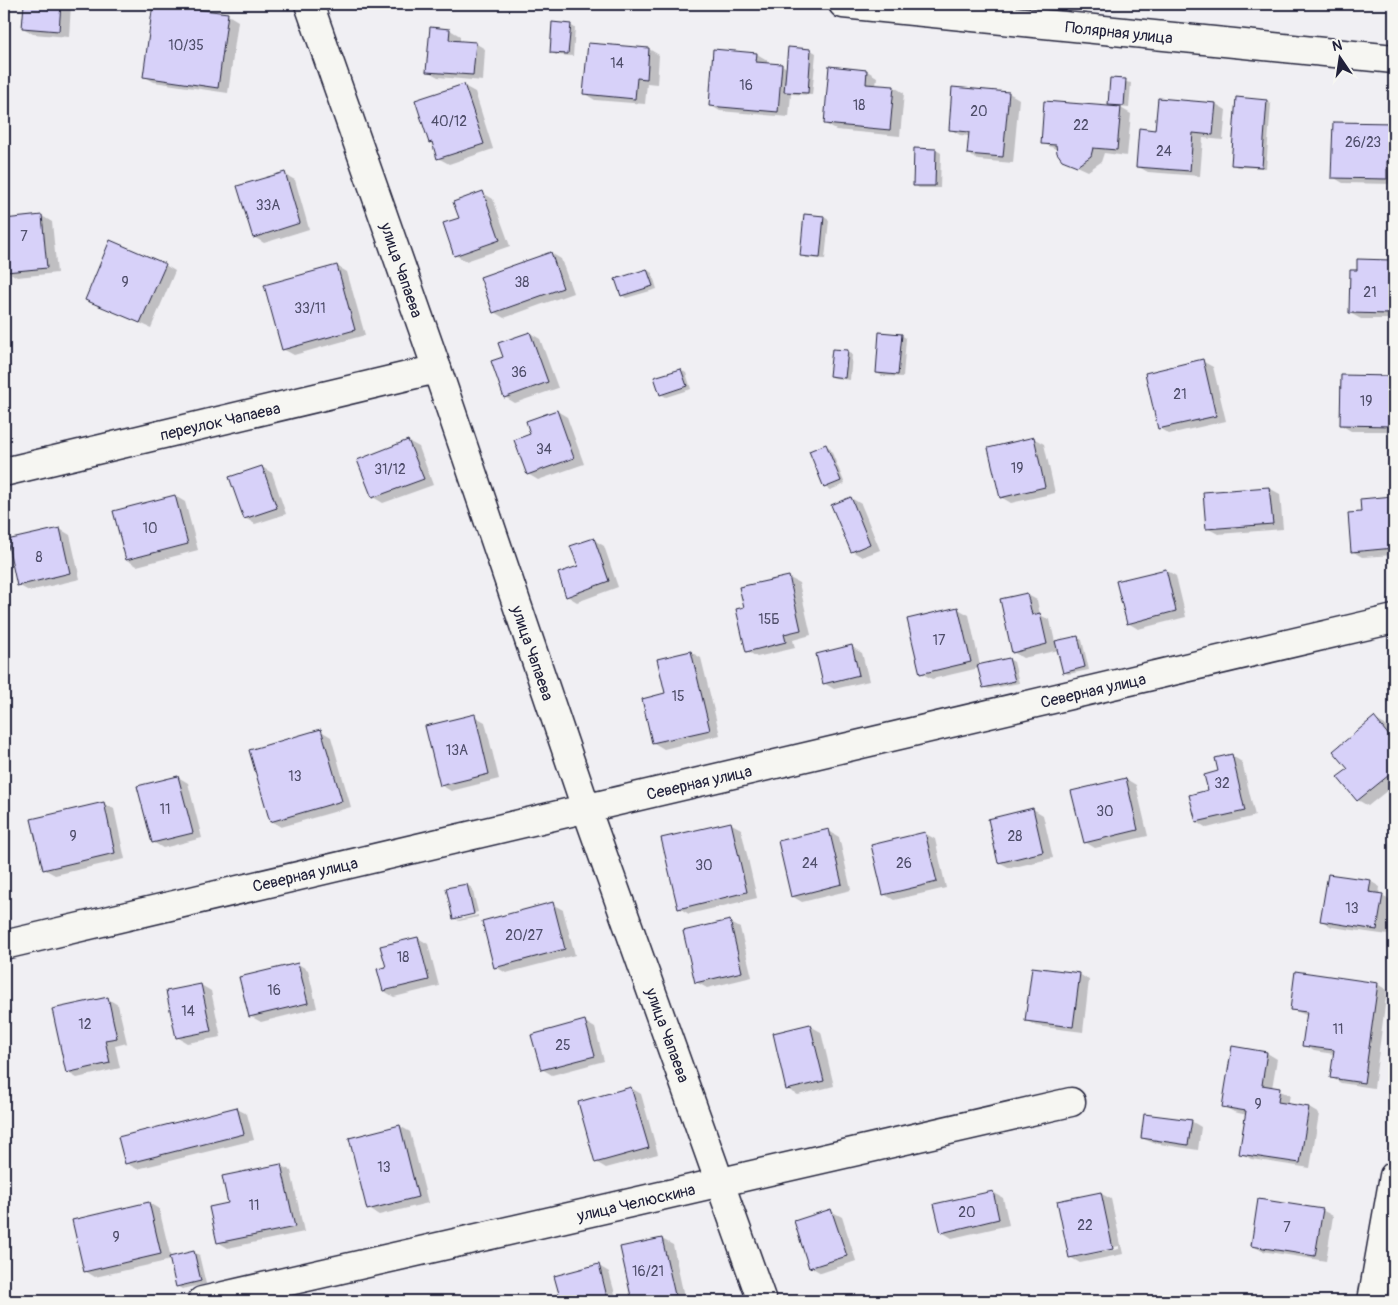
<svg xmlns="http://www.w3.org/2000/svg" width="1398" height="1305" font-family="Pangolin,sans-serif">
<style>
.shadow{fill:#0003;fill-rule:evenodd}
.building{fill:#d7d1f9;stroke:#22223b}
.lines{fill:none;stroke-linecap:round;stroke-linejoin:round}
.minor-casing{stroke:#22223b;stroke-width:31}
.tertiary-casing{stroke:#22223b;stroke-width:31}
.minor{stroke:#f6f6f2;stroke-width:28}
.tertiary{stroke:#f6f6f2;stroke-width:28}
.labels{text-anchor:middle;stroke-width:4;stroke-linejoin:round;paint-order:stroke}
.number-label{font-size:14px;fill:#4f4e6a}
.street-label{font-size:16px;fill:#22223b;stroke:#f6f6f2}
</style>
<rect width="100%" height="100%" fill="#f0eff3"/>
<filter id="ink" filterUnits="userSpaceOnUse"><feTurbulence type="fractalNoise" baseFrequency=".02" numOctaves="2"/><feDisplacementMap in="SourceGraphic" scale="10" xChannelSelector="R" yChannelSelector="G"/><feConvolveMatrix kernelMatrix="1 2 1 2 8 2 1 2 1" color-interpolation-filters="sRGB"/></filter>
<g filter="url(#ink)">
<!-- shadow -->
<path class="shadow" d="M25,4h46l-2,33 -36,-3 -10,-6z
M155,4l73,11 10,6 -10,72 -74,-11 -10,-6z
M570,25l5,3 -2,28 -17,-1 -5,-3z
M431,28l19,2 10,6v6l15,1 10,6 -2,32 -45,-4 -11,-6z
M589,44l60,5 10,6 -2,29 -10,-1 -2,21 -50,-4 -10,-6z
M789,48l22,2 5,3 -4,42 -21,-1 -2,23 -69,-6 -10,-6 47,-51 10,6v4l15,1 6,4z
M867,71l10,6 -1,9 18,1 10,6 -4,43 -64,-6 -11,-6z
M1111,79l20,4 -2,25 -10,-1 12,7 -4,42 -23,-3 -3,9 -13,9 -26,-12 -4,-9 -16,-7 73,-35 -6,-4z
M464,86l11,6 18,57 -44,15 -11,-6 -4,-13 -4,-3z
M1009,93l10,6 -6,64 -35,-3 -10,-6 1,-18 -9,-1 -10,-6z
M1266,101l5,3 -5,64 -29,-1 -5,-3z
M1216,104l10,6 -3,30 -20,-2 -3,38 -52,-4 -11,-6 19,-35z
M1334,123l60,1v60l-51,-1 -10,-6z
M936,150l5,3 -1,35h-21l-4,-3z
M284,174l11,6 14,49 -45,14 -10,-6z
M483,193l10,6 17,47 -44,15 -11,-6 5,-36z
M42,216l10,6 5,51 -40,4 -10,-6 -3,-51z
M824,217l5,3 -4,39 -19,-1 -5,-3z
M551,253l10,6 12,34 -69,25 -10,-6z
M1390,261l4,3v55h-33l-11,-6 8,-41z
M165,265l10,6 -24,57 -65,-29z
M337,266l10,6 18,63 -71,20 -11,-6z
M647,270l5,3 5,16 -31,9 -4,-3z
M530,333l10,6 18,49 -43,15 -10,-6z
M901,335l5,3 -3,39 -21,-1 -5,-3z
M847,352l5,2 -2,26 -15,-2 -5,-2z
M1202,361l11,6 13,54 -57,13 -10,-6z
M681,370l5,3 5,16 -25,8 -5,-3z
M1391,377l3,2v52h-43l-10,-6z
M557,411l10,6 17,47 -46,16 -10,-6 4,-39z
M1033,438l11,6 11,49 -44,10 -10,-6z
M408,441l11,6 14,38 -50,18 -10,-6z
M825,445l5,3 15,36 -15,6 -5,-3z
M262,467l10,6 14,41 -31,10 -10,-6z
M1269,488l11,6 3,35 -65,5 -11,-6 -2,-34z
M175,496l10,6 13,48 -61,16 -10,-6z
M851,498l10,6 19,46 -18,7 -10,-6z
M1394,498v57l-32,2 -10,-6 10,-38 -1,-13z
M60,529l10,6 10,44 -51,12 -11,-6z
M594,540l10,6 14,41 -41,15 -10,-6z
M1166,570l10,6 10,41 -48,12 -10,-6z
M788,577l11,6 12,52 -18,5 2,8 -38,9 -10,-6z
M1026,594l11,6 3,15 10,5 5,22 23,-5 4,3 7,30 -21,4 -4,-2 -5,-22 -36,8 -10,-6z
M958,609l11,6 11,51 29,-7 5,3 5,21 -30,6 -5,-2 -5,-19 -47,11 -11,-6z
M852,647l10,6 7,28 -35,8 -10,-6z
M691,652l10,6 19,77 -56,14 -10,-6 13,-49z
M474,716l11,6 14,57 -48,12 -10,-6z
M1374,719l11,6 9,12v48l-26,21 -10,-6z
M321,731l10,6 20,70 -70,20 -10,-6z
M1232,756l10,6 13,54 -48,12 -10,-6 22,-50z
M178,777l10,6 14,55 -39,10 -10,-6z
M1126,779l10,6 12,51 -53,12 -10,-6z
M103,803l11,6 11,50 -70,16 -11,-6z
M1033,809l10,6 10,43 -43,10 -11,-6z
M730,823l11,6 16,69 -68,16 -10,-6z
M829,831l10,6 12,53 -49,12 -10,-6z
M924,833l11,6 11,49 -52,12 -10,-6z
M1370,881l10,6 -1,8 14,6 -5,34 -56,-8 -10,-6z
M467,885l5,3 6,24 -21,5v3l21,-5v2l-19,4 -5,-3 -6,-29z
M552,904l11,6 12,45 -69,18 -10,-6z
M729,922l11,6 12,49 -45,11 -11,-6z
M418,938l10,6 11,42 -45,11 -10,-6 3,-23z
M298,964l10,6 9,38 -56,14 -11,-6z
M1079,974l10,6 -6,52 -47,-6 -10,-6z
M1377,984l10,6 -13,98 -33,-5 -10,-6 3,-23 -20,-3 -10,-6 4,-29 -17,-7z
M201,985l10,6 10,46 -34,6 -10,-6z
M108,999l10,6 9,38 -12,3 5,22 -43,10 -10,-6z
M585,1022l10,6 9,33 -52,14 -10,-6z
M810,1026l11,6 13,54 -36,9 -11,-6z
M1267,1053l10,6 -5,29 18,7 -2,10 21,3 10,6 -9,54 -59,-9 -10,-6 6,-38 -13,-3 -11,-6z
M631,1088l10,6 17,60 -52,14 -10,-6z
M237,1109l10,5 7,26 -117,29 -11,-6z
M1191,1121l10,6 -3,23 -45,-7 -11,-5z
M400,1126l10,6 18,71 -49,12 -10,-6z
M281,1165l10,6 13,61 -76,16 -10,-6 12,-38z
M993,1192l10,6 6,27 -57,13 -10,-6z
M1100,1193l11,6 12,55 -43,9 -10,-6zM1119,1246v3l-42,8v-2z
M149,1203l10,6 12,49 23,-6 5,3 7,29 -24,5 -5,-3 -6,-26 -76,17 -10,-6z
M1322,1210l11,6 -7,45 -64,-10 -10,-6z
M831,1211l11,6 14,44 -35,12 -10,-6z
M662,1239l11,6 12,56h-51l-12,-53z
M599,1266l10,6 8,29h-55l-6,-24z"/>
<!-- building -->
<path class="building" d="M24,4h37l-2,27 -37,-3z
M153,4l75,9 -10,75 -75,-11z
M552,22l19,2 -3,30 -18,-1z
M430,27l20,2 -1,11 27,2 -3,33 -47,-3z
M588,43l61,5 -2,31 -10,-1 -2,21 -52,-5z
M788,47l23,2 -3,44 -24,-1z
M713,49l44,4 -1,9 26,2 -4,48 -69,-6z
M829,66l38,4 -1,14 28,2 -4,44 -66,-6z
M1110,78l16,1 -2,27 -16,-1z
M464,84l20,60 -47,15 -5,-17 -3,1 -14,-43z
M952,87l57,5 -6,65 -36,-3 2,-22 -20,-2z
M1236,97l31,3 -5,67 -31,-2z
M1158,98l58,5 -3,32 -20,-2 -3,38 -54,-4 3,-39 16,2z
M1044,101l77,6 -4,43 -24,-2 -2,8 -14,10 -15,-6 -5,-7 -1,-8 -15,-1z
M1333,122l61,1v39l-7,-1v18l-56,-1z
M914,148l22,1 -1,37h-22z
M285,172l15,51 -47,15 -16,-52z
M483,191l17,49 -46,16 -11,-33 16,-5 -6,-16z
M804,214l20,2 -4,42 -20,-2z
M42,215l5,53 -41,4 -2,-53z
M110,240l56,24 -26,59 -55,-23z
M551,252l12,36 -70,25 -13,-36z
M1357,259l34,1 -2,54 -40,-1 1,-43h7z
M337,265l18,65 -73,20 -18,-65z
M647,269l6,17 -32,10 -6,-17z
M530,332l18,50 -44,16 -13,-37 12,-4 -5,-14z
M879,332l23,2 -4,41 -22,-2z
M832,349l16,1 -3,28 -16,-2z
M1203,359l13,57 -58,13 -13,-56z
M681,369l6,17 -27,9 -6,-18z
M1341,375l51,1 -1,50 -51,-1z
M557,410l17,48 -47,17 -13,-35 16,-6 -4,-13z
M1034,437l11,50 -45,11 -12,-50z
M408,440l16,39 -52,19 -15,-38z
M826,444l15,37 -17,7 -15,-37z
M262,466l15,42 -33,11 -15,-42z
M1269,487l4,37 -67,5 -3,-37z
M175,495l13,49 -62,16 -13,-49z
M1394,496v52l-43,4 -3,-39 13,-1 -1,-13z
M851,497l19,47 -19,8 -20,-47z
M60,528l10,45 -53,13 -10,-46z
M594,538l15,43 -43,16 -8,-24 20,-7 -8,-20z
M1166,569l10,42 -49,13 -11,-43z
M789,576l12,54 -17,4 2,8 -40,10 -10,-43 8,-2 -5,-20z
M1027,593l5,22 8,-2 7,31 -35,9 -12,-54z
M958,607l13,55 -51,12 -13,-55z
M1078,636l7,31 -22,6 -8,-32z
M852,645l7,30 -36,9 -7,-30z
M691,651l19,79 -58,13 -10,-44 23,-6 -8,-34z
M1009,658l6,23 -32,7 -6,-23z
M475,714l14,60 -49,12 -15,-60z
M1374,717l20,25v29l-37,30 -20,-24 11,-8 -15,-18z
M321,729l21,72 -72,21 -21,-72z
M1232,754l13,57 -49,11 -7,-27 19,-5 -4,-15 14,-4 -3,-13z
M178,776l15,57 -41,10 -15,-57z
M1126,778l12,52 -54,13 -13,-52z
M104,802l11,51 -72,17 -12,-51z
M1033,808l10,44 -45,11 -10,-44z
M731,822l16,70 -69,17 -17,-71z
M829,829l13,55 -51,13 -13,-56z
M925,832l12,50 -54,13 -12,-50z
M1328,874l43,6 -2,12 14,2 -6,36 -57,-9z
M467,884l7,30 -21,5 -7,-31z
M553,902l12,47 -71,19 -12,-47z
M730,920l12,52 -47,11 -12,-52z
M418,937l11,43 -46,11 -6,-22 9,-2 -6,-21z
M298,963l10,40 -59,14 -10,-40z
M1032,967l48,6 -7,54 -48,-6z
M1295,971l83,12 -14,100 -34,-5 4,-28 -32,-4 5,-34 -17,-2z
M201,984l10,47 -35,7 -10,-47z
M108,997l9,41 -12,2 5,23 -44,10 -14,-64z
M585,1020l10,36 -54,14 -10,-35z
M810,1024l14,57 -38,9 -13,-57z
M1232,1046l35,6 -5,33 18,3 -2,14 31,5 -9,56 -61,-9 7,-43 -24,-4z
M631,1087l18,61 -54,15 -17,-61z
M237,1107l7,27 -119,30 -7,-27z
M1144,1114l48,6 -4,25 -47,-7z
M400,1125l18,72 -51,13 -18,-72z
M281,1164l14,63 -78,16 -8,-36 19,-4 -6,-27z
M993,1191l6,28 -58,14 -7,-29z
M1101,1192l12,57 -44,9 -12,-57z
M1258,1199l65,10 -8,47 -64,-10z
M149,1202l12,52 -77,18 -12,-52z
M831,1209l16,47 -38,12 -15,-47z
M662,1238l13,57 -27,6h-16l-12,-54z
M194,1251l7,30 -25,6 -7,-30z
M599,1264l9,37h-47l-7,-25z"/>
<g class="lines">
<!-- minor casing -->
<g class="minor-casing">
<path id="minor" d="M843,4l551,55
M4,472l433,-103
M202,1301l869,-199
M1372,1301l22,-125"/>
</g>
<!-- tertiary casing -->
<g class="tertiary-casing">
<path id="tertiary" d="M309,4l128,365 149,439 176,493
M4,945l1390,-326"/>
</g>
<!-- minor -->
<use href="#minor" class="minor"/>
<!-- tertiary -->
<use href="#tertiary" class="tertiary"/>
</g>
</g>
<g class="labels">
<!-- number labels -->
<g class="number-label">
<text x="186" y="50">10/35</text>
<text x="617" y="68">14</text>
<text x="746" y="90">16</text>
<text x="859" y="110">18</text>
<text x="979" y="116">20</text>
<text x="449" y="126">40/12</text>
<text x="1081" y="130">22</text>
<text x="1363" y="147">26/23</text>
<text x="1164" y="156">24</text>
<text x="268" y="210">33А</text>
<text x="24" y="241">7</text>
<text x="125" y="287">9</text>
<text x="522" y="287">38</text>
<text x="1370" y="297">21</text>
<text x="310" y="313">33/11</text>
<text x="519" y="377">36</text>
<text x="1180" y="399">21</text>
<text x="1366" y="406">19</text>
<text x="544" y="454">34</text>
<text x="1017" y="473">19</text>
<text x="390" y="474">31/12</text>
<text x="150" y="533">10</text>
<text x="39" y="562">8</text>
<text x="769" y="624">15Б</text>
<text x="939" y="645">17</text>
<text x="678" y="701">15</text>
<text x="457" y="755">13А</text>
<text x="295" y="781">13</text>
<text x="1222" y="788">32</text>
<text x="165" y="814">11</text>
<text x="1105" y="816">30</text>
<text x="73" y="841">9</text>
<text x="1015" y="841">28</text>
<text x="810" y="868">24</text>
<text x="904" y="868">26</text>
<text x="704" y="870">30</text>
<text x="1352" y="913">13</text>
<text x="524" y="940">20/27</text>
<text x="403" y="962">18</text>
<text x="274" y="995">16</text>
<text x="188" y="1016">14</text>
<text x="85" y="1029">12</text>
<text x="1338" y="1034">11</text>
<text x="563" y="1050">25</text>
<text x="1258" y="1109">9</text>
<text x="384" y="1172">13</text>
<text x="254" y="1210">11</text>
<text x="967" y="1217">20</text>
<text x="1085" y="1230">22</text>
<text x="1287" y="1232">7</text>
<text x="116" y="1242">9</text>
<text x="648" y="1276">16/21</text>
</g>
<!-- street labels -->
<g class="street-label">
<text transform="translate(1119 32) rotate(6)" y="6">Полярная улица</text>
<text transform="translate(402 270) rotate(71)" y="6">улица Чапаева</text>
<text transform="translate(220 421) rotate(-13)" y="6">переулок Чапаева</text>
<text transform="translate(533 653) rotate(71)" y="6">улица Чапаева</text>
<text transform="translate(1093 690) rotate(-13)" y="6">Северная улица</text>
<text transform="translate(699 782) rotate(-13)" y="6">Северная улица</text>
<text transform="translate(305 874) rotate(-13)" y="6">Северная улица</text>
<text transform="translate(668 1035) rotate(70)" y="6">улица Чапаева</text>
<text transform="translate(636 1202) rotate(-13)" y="6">улица Челюскина</text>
</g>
</g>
<!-- margin -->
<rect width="1398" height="1305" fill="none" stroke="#f6f6f2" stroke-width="20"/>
<rect x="10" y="10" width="1378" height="1285" fill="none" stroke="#22223b" stroke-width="2" filter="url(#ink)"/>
<!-- north arrow -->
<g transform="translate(1340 58) rotate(347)" stroke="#f6f6f2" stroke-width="4" paint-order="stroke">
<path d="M0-4L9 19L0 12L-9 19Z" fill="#22223b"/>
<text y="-8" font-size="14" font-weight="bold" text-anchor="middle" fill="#22223b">N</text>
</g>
</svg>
